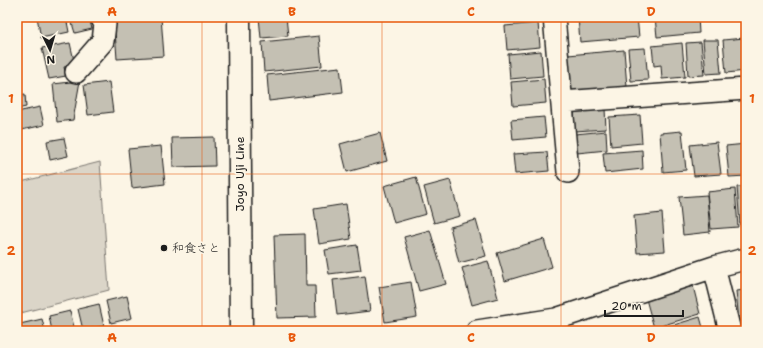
<svg xmlns="http://www.w3.org/2000/svg" width="763" height="348" font-family="'Shantell Sans','Klee One',sans-serif">
<style>
.green{fill:#dbd5c8;stroke:#7c7872}
.building{fill:#c4c0b3;stroke:#1c1c1c}
.lines{fill:none;stroke-linecap:round;stroke-linejoin:round}
.minor-casing{stroke:#1c1c1c;stroke-width:24}
.primary-casing{stroke:#1c1c1c;stroke-width:25}
.minor{stroke:#fcf5e5;stroke-width:21}
.primary{stroke:#fcf5e5;stroke-width:22}
.grid{fill:none;stroke:#e8590c;stroke-width:1;stroke-opacity:0.55}
.poi-dot{fill:#1c1c1c;stroke:#fcf5e5;stroke-width:1.5}
.labels{text-anchor:middle;stroke-width:3.5;stroke-linejoin:round;paint-order:stroke}
.street-label{font-size:12px;fill:#1c1c1c;stroke:#fcf5e5}
.poi-label{font-size:12px;fill:#1c1c1c;stroke:#fcf5e5;text-anchor:start}
.neatline{fill:none;stroke:#e8590c;stroke-width:1.5}
.grid-label{font-size:13px;text-anchor:middle;font-weight:bold;fill:#e8590c}
</style>
<rect width="100%" height="100%" fill="#fcf5e5"/>
<filter id="ink" filterUnits="userSpaceOnUse"><feTurbulence type="fractalNoise" baseFrequency=".025" numOctaves="2"/><feDisplacementMap in="SourceGraphic" scale="8" xChannelSelector="R" yChannelSelector="G"/><feConvolveMatrix kernelMatrix="1 2 1 2 8 2 1 2 1" color-interpolation-filters="sRGB"/></filter>
<g filter="url(#ink)">
<!-- green -->
<path class="green" d="M100,162l9,128 -92,24v-131z"/>
<!-- building -->
<path class="building" d="M37,17h29l3,15 -28,6z
M70,17h19l3,12 -17,4z
M114,17h47l3,39 -47,3z
M259,17h27l2,19 -27,2z
M578,17h59l2,20 -59,5z
M655,17h43l1,16 -42,4z
M538,23l2,24 -33,3 -2,-24z
M319,36l3,30 -58,6 -2,-30z
M744,38l2,33 -20,2 -3,-33z
M703,40h15l3,33 -15,1z
M701,42l3,33 -16,1 -2,-33z
M70,43l5,22 -11,2 2,9 -17,3 -7,-31z
M682,43l3,34 -23,2 -1,-14 -7,1 -2,-20z
M645,48l3,32 -17,1 -3,-32z
M624,50l3,37 -56,4 -3,-36z
M541,51l2,25 -33,3 -2,-25z
M340,67l3,25 -74,9 -2,-26z
M544,79l2,24 -33,3 -2,-24z
M80,81l-7,39 -16,2 -4,-38z
M109,82l4,30 -25,3 -4,-30z
M17,86l1,9 7,-1 1,13 -9,2z
M40,107l4,18 -27,6v-19z
M605,109l1,20 -31,2 -1,-19z
M640,115l2,28 -31,3 -2,-29z
M544,117l2,20 -33,3 -2,-20z
M606,131l1,19 -30,3 -2,-19z
M682,131l4,39 -23,2 -3,-39z
M380,133l7,28 -40,11 -7,-28z
M214,137l1,29 -42,1 -1,-29z
M64,138l4,18 -18,4 -3,-19z
M717,142l4,32 -27,2 -4,-31z
M746,144v32l-17,1 -3,-31z
M161,146l4,38 -33,4 -4,-39z
M17,149l5,18 -5,1z
M642,150l1,19 -38,4 -2,-20z
M547,152l2,19 -34,3 -2,-20z
M416,177l10,37 -32,9 -10,-37z
M450,180l10,36 -26,7 -10,-36z
M737,187h9v37l-6,1z
M735,189l3,38 -27,2 -4,-37z
M707,195l3,37 -27,3 -4,-38z
M346,204l5,35 -32,5 -5,-35z
M662,213l3,38 -28,2 -3,-37z
M476,220l10,36 -27,7 -9,-36z
M430,230l16,54 -27,7 -15,-54z
M305,234l1,52h9l1,31 -39,1 -3,-83z
M544,239l8,28 -47,14 -8,-28z
M357,245l4,25 -32,4 -4,-24z
M488,261l10,37 -26,7 -10,-37z
M365,276l5,35 -33,4 -4,-35z
M411,282l6,35 -32,5 -6,-35z
M693,286l7,28 -46,14 -8,-29z
M746,290v30l-7,1 -3,-30z
M127,296l5,22 -21,5 -5,-22z
M99,304l5,22 -21,4 -5,-21z
M70,311l5,20h-23l-3,-15z
M700,317l4,14h-50z
M42,319l3,12h-23l-2,-7z"/>
<g class="lines">
<!-- minor casing -->
<g class="minor-casing">
<path id="minor" d="M554,17l14,155
M76,72l27,-31 2,-17 -4,-7
M562,102l184,-13
M714,267l16,64
M477,331l79,-12 158,-52 27,-7h5"/>
</g>
<!-- primary casing -->
<g class="primary-casing">
<path id="primary" d="M239,17l2,314"/>
</g>
<!-- minor -->
<use href="#minor" class="minor"/>
<!-- primary -->
<use href="#primary" class="primary"/>
</g>
</g>
<!-- grid -->
<path class="grid" d="M202,17v314M382,17v314M561,17v314M17,174h729"/>
<!-- markers -->
<circle class="poi-dot" cx="164" cy="248" r="4"/>
<g class="labels">
<!-- street labels -->
<g class="street-label">
<text transform="translate(240 174) rotate(-90)" y="4">Joyo Uji Line</text>
</g>
<!-- poi labels -->
<g class="poi-label">
<text x="172" y="252">和食さと</text>
</g>
</g>
<!-- margin -->
<rect width="763" height="348" fill="none" stroke="#fcf5e5" stroke-width="44"/>
<!-- north arrow -->
<g transform="translate(50 50) rotate(175)" stroke="#fcf5e5" stroke-width="3" paint-order="stroke">
<path d="M0-3L7 15L0 10L-7 15Z" fill="#1c1c1c"/>
<text y="-6" font-size="11" font-weight="bold" text-anchor="middle" fill="#1c1c1c">N</text>
</g>
<!-- scale -->
<path d="M605 310v6h78v-6" fill="none" stroke="#1c1c1c" stroke-width="2"/>
<text x="611" y="310" font-size="12" fill="#1c1c1c" stroke="#fcf5e5" stroke-width="3" paint-order="stroke">20 m</text>
<rect x="22" y="22" width="719" height="304" class="neatline"/>
<g class="grid-label">
<text x="112" y="16">A</text>
<text x="292" y="16">B</text>
<text x="471" y="16">C</text>
<text x="651" y="16">D</text>
<text x="11" y="103">1</text>
<text x="752" y="103">1</text>
<text x="11" y="255">2</text>
<text x="752" y="255">2</text>
<text x="112" y="342">A</text>
<text x="292" y="342">B</text>
<text x="471" y="342">C</text>
<text x="651" y="342">D</text>
</g>
</svg>
